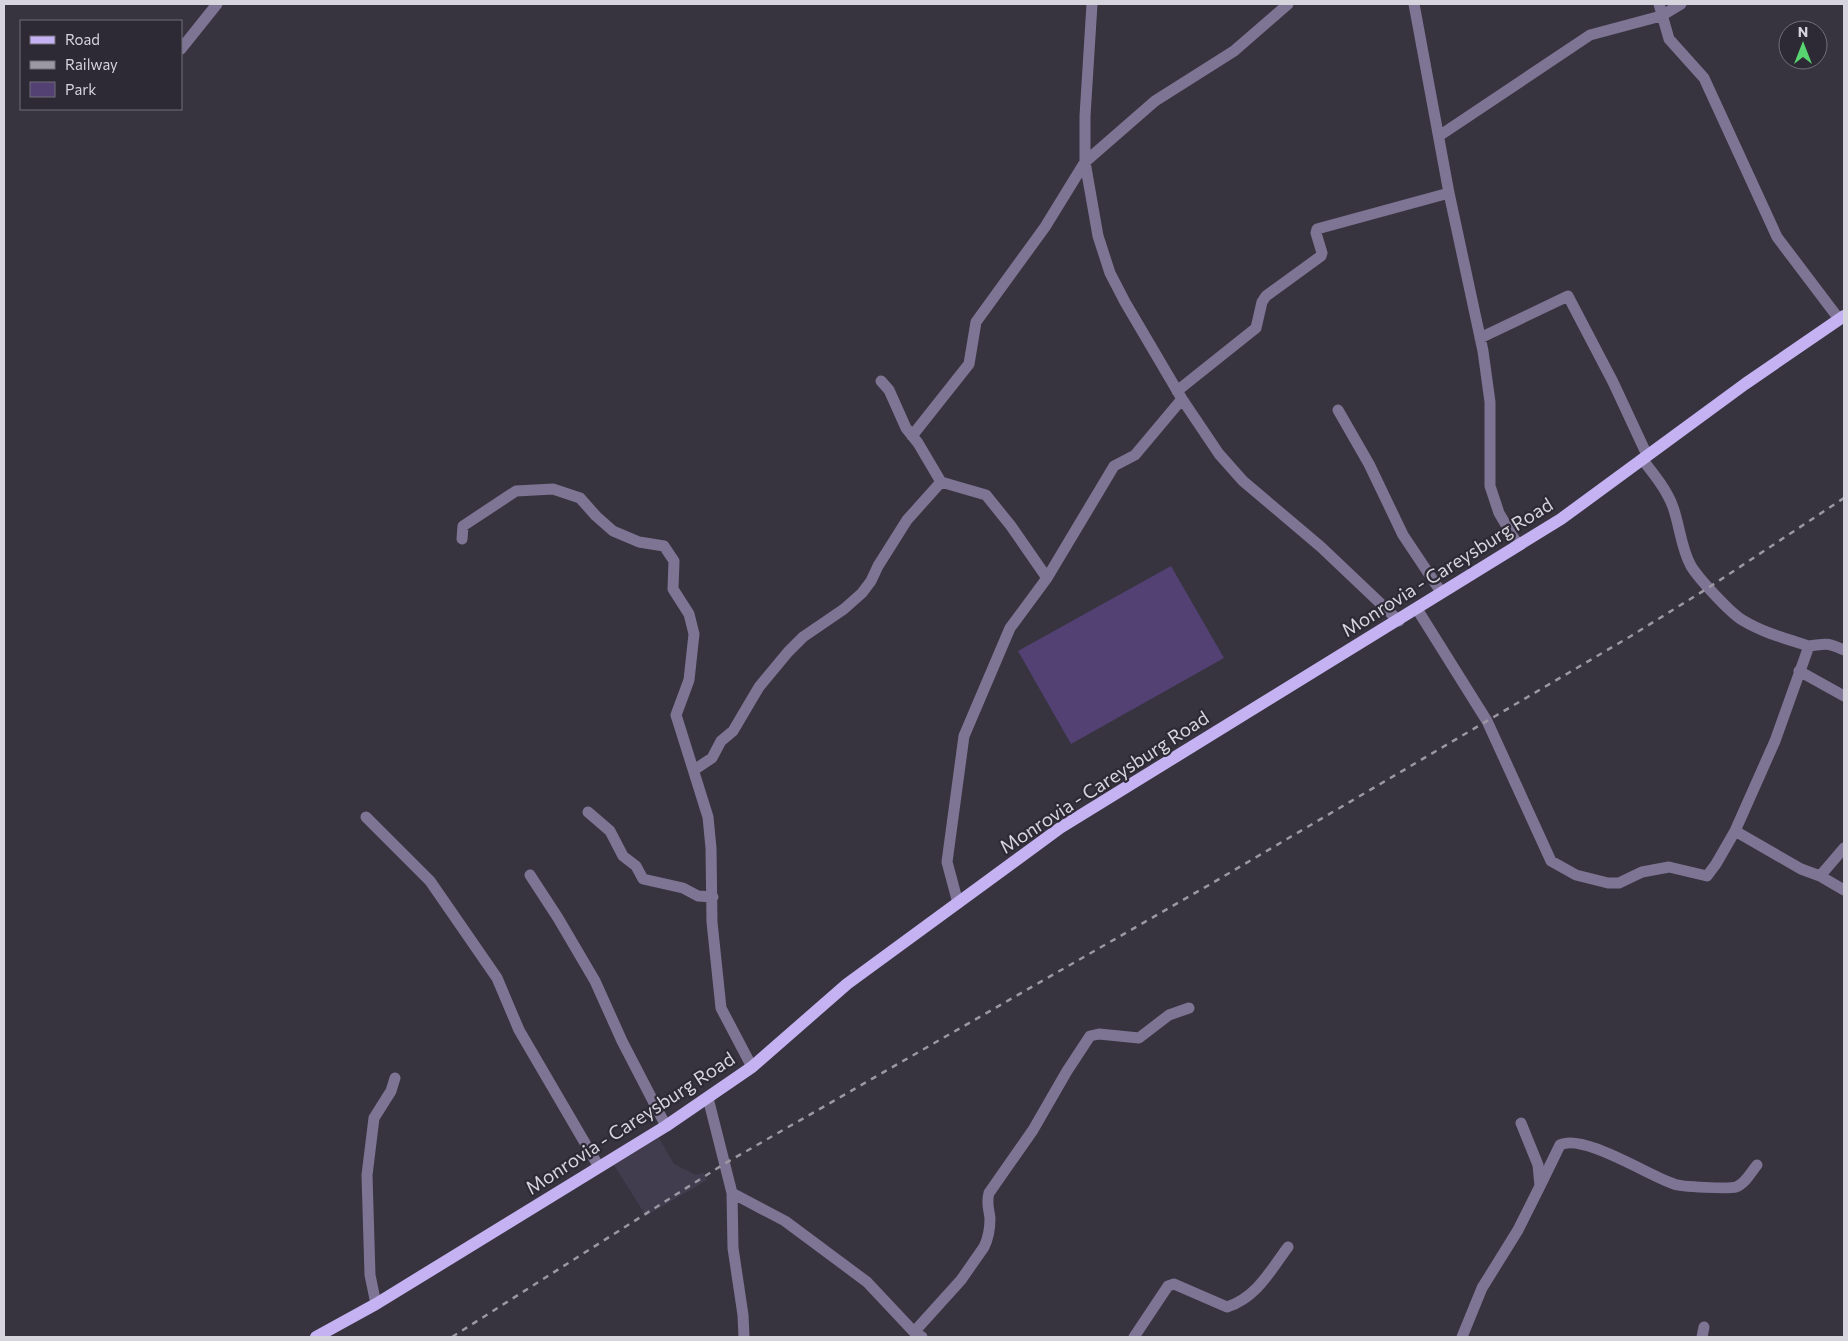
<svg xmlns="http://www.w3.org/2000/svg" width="1848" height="1341" font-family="Commissioner,sans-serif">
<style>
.built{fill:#423c4f}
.green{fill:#524172}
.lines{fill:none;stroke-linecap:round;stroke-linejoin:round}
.minor{stroke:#7e7594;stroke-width:11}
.major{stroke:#c5b2f2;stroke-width:12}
.rail{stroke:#9b98a2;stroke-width:2.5;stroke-dasharray:6 6;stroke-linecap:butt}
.labels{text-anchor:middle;stroke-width:4.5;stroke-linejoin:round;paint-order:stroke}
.street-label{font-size:19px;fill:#d6d4dc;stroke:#2d2a36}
</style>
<rect width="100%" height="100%" fill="#373440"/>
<!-- built -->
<path class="built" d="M659,1138l15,26 22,11 7,-2 4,7 -61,36 -32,-51z"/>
<!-- green -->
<path class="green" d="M1171,566l53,92 -153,86 -53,-93z"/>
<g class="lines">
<!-- minor -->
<path class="minor" d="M1092,4l-7,112v46l13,74 12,37 15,29 57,97 37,55 24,27 78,66 78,74
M1414,4l35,189 34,158 7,51v84l9,27 19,32
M1659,4l10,35 35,39 73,159 62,82
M181,49l36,-45
M1439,136l151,-101 71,-19 20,-12
M1480,338l88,-42 45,86 34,73
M1177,391l79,-63 6,-26 4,-6 55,-40 1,-3 -6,-20 1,-4 132,-36
M1338,410l31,54 34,71 38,57
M912,436l57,-72 7,-42 69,-95 40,-65 70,-61 79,-50 54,-47
M941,482l45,13 25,31 36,52
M462,539l1,-13 53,-35 37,-2 27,9 16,18 17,15 26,11 25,4 10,15 -1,28 16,25 5,20 -5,46 -13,35 32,102 3,31 1,74 9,86 31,59
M1417,609l70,112 64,140 25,14 32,8h11l23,-11 27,-5 38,9 9,-12 19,-33 40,-90 34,-95c-22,-7 -45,-13 -65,-25 -12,-6 -45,-42 -53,-55 -10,-18 -11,-39 -18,-59 -6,-17 -20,-34 -31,-48
M1809,646c18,-2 17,-4 35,4
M1799,671l45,25
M694,770l18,-12 9,-17 12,-10 26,-44 29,-35 15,-15 41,-28 18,-16 9,-12 7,-15 29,-46 34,-38 -23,-39 -12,-15 -17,-38 -8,-9
M588,812l22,19 13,25 13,10 7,13 40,9 15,8 15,1
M366,817l64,64 67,97 22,52 80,137
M1735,831l66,38 19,7 24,14
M530,875l28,43 37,63 27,60 44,85
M1820,876l24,-28
M958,903l-11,-41 17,-126 46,-108 37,-50 67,-112 21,-11 47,-56
M708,1098l24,95 53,28 82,61 47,50 8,5
M1540,1186l20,-41c23,-12 89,31 114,39 7,3 55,5 62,3 9,-3 15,-15 21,-22
M732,1193l1,55 10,67 1,22
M376,1304l-6,-29 -3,-100 7,-57 17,-27 4,-13
M914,1332l47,-52 23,-33c4,-8 6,-20 6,-29 -1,-9 -4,-15 -1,-25l44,-63 34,-59 23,-35 9,-2 40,4 30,-23 20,-7
M1134,1337l34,-51 6,-2 53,23c30,-10 43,-36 61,-60
M1462,1337l20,-49 36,-58 22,-44 -2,-21 -17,-42
M1702,1337l2,-10"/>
<!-- major -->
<path class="major" d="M316,1337l60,-33 290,-178 86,-59 95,-83 213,-156 501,-309 184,-135 99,-68"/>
<!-- rail -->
<path class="rail" d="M452,1337l272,-173 485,-279 422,-249 77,-48 136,-90"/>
</g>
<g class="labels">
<!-- street labels -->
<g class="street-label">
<text transform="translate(1447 567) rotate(-32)" y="7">Monrovia - Careysburg Road</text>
<text transform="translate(1104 782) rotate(-33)" y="7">Monrovia - Careysburg Road</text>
<text transform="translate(630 1123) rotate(-33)" y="7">Monrovia - Careysburg Road</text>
</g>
</g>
<!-- border -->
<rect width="1848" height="1341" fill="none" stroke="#d6d4dc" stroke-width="10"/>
<!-- legend -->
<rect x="20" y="20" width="162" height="90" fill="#2d2a36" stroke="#716e78"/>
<rect x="30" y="36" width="25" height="8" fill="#c5b2f2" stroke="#716e78"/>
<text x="65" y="45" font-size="15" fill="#d6d4dc">Road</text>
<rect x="30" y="61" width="25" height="8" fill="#9b98a2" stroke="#716e78"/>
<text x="65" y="70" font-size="15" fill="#d6d4dc">Railway</text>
<rect x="30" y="82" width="25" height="15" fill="#524172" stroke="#716e78"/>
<text x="65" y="95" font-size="15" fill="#d6d4dc">Park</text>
<!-- north arrow -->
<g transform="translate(1803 45)"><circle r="24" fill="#2d2a36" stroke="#716e78"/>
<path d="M0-4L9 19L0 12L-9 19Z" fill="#58d570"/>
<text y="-8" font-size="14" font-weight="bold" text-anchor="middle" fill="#d6d4dc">N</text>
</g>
</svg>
